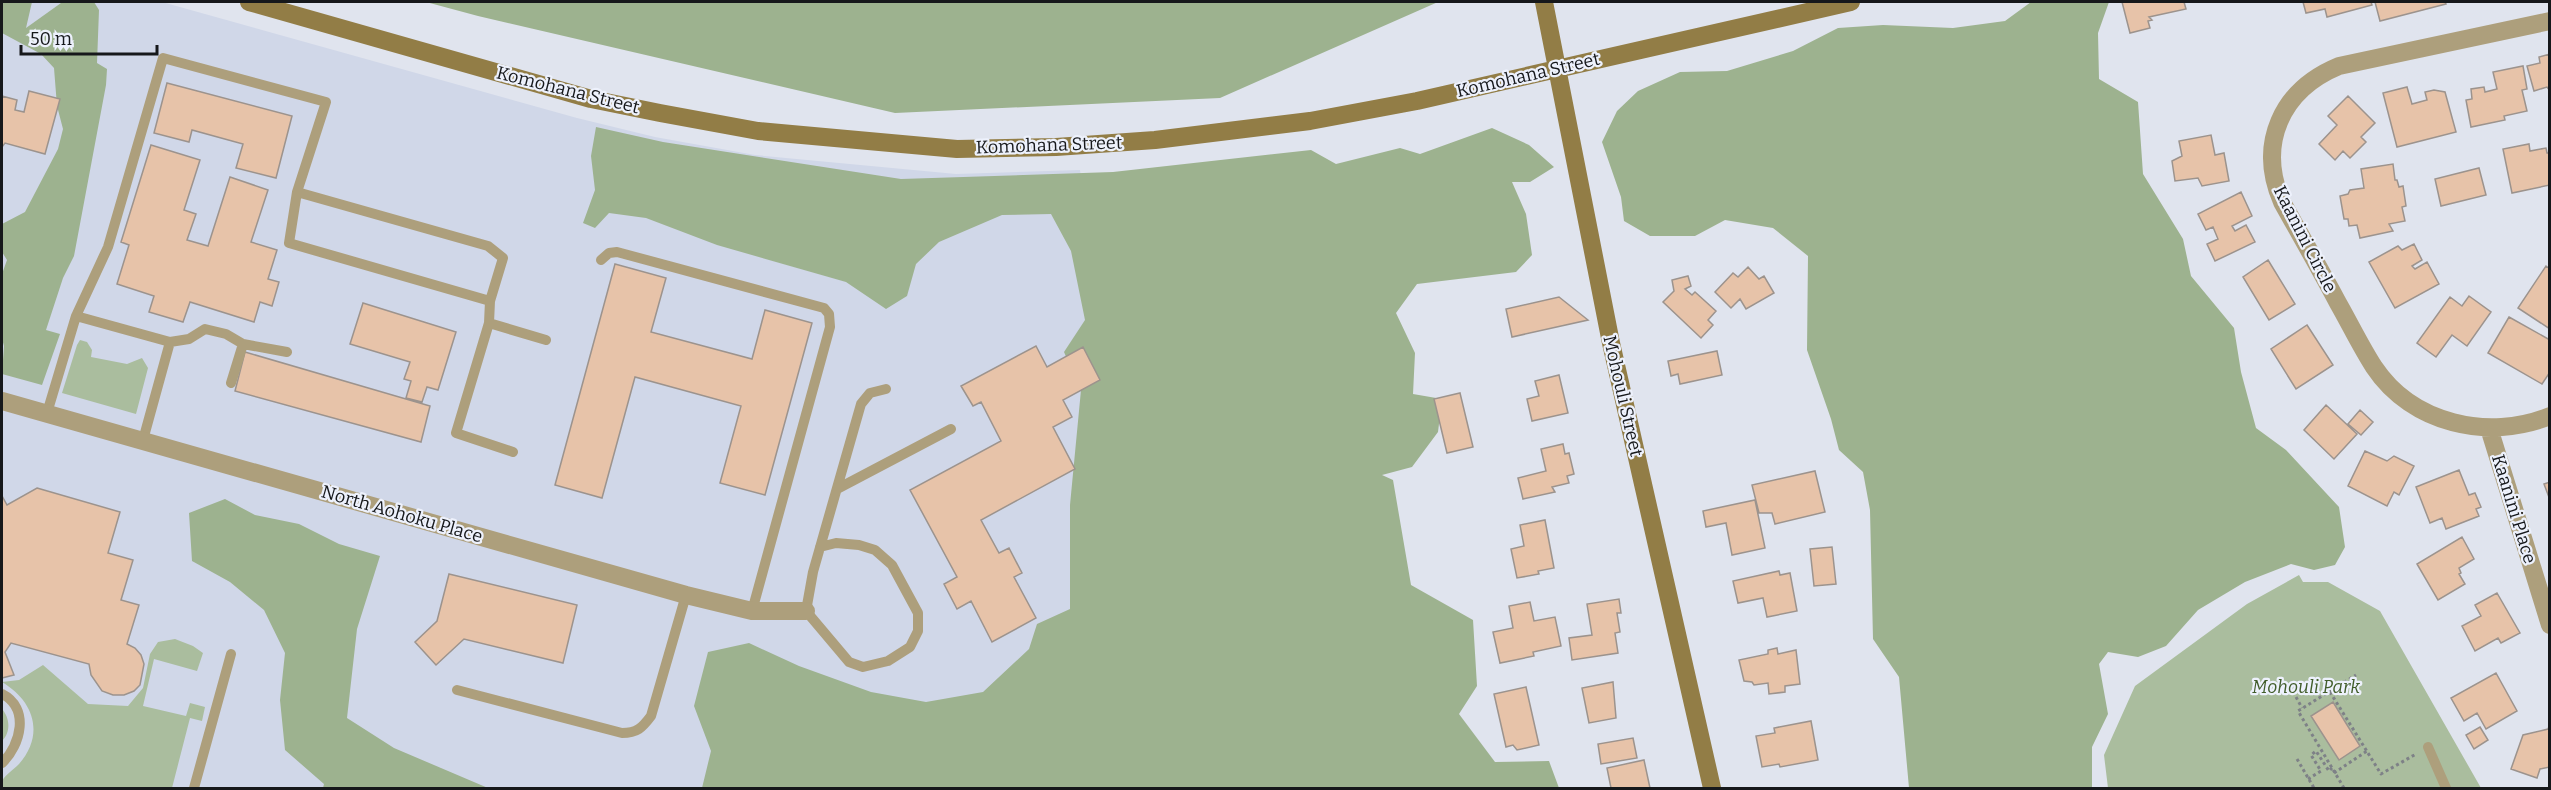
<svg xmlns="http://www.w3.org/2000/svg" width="2551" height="790" font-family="Bitter,serif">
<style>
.built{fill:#d0d7e8}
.green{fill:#aabd9e}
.forest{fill:#9db28f}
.building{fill:#e7c3a9;stroke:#9c938d;stroke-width:1.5}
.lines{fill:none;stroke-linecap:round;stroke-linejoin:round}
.path{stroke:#7e8187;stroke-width:3;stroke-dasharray:3 3;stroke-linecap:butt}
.lane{stroke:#ad9f7c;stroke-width:10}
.street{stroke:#ad9f7c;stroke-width:18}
.secondary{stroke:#927d46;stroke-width:18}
.labels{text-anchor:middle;stroke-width:4.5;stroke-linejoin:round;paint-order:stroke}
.street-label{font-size:18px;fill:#16181b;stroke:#edf1fc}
.park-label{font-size:18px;font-style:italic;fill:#415d2a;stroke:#edf1fc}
</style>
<rect width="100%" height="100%" fill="#e0e4ee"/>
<!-- built -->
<path class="built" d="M2,2h160l415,116 78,19 100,18 201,19 124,-4 79,618h-1157z"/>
<!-- green -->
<path class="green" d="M80,340l7,2 5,8 -1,7 36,7 15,-6 6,10 -12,46 -74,-21 15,-48z
M2299,575l4,7h25l52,29 101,177h-373l-4,-33 31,-69 112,-82z
M175,639l18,7 10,7 -6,18 -43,-12 -11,47 43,10 4,-13 15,4 -3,14 -12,-3 -18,70h-170v-7c4,-7 11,-11 17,-17 26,-30 15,-63 -17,-82l17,-2 24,-15 45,39 40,2 15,-18 7,-34 8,-12z
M2,709c8,9 9,23 0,32z"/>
<!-- forest -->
<path class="forest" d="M2,2h30l-6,26 35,-25 33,-1 5,8 -2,53 10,6 -1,16 -32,171 -11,22 -17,52 14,4 -18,51 -40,-11 2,-28 -2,-7v-65l5,-14 -5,-8v-28l23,-12 33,-63 5,-20 -6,-23 -3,-38 -13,-14 -39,-21z
M426,2h1012l-218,96 -325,15 -417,-97z
M2031,2h78l-11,31 1,46 39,23 5,72 40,65 8,37 43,52 7,44 15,56 30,22 53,57 6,40 -10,18 -21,5 -23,-6 -46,18 -47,28 -32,36 -28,11 -30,-5 -9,12 9,50 -16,33v41h-183l-10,-111 -26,-38 -3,-129 -7,-38 -24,-22 -8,-31 -24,-69 1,-94 -35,-28 -48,-8 -30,16h-45l-26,-15 -3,-24 -19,-55 15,-31 21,-20 42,-19 47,-1 66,-20 45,-23 45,-3 70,3 52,-7z
M596,127l67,15 238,37 212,-7 198,-22 25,14 64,-16 20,6 72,-26 37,17 25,22 -24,15h-18l14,32 6,41 -16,17 -99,12 -21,29 19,40 -2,41 29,5 -4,33 -26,35 -30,8 11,5 18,105 62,35 4,66 -18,28 36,48 54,-1 10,27h-857l9,-37 -17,-45 14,-54 41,-9 50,23 72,26 55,10 57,-10 46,-43 8,-25 33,-15v-104l11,-115 -17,-38 21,-32 -14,-69 -20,-37 -49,1 -63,27 -23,22 -9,32 -21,13 -40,-27 -129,-37 -71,-27 -37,-5 -14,15 -12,-5 12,-33 -4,-34z
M225,499l30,16 44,9 40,20 41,12 -23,73 -10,89 47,30 94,40h-165l1,-4 -39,-34 -5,-50 5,-47 -21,-43 -34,-28 -38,-21 -3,-48z"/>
<!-- building -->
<path class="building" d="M2122,2h62l2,7 -37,8 3,3 -4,1 2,7 -20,5z
M2303,2h68l1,3 -45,12 -2,-8 -19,4z
M2375,2h70l1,2 -66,17z
M2550,54v37l-3,-4 -13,4 -7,-25 13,-3 -1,-6z
M2523,66l4,23 -5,1 5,21 -23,5 1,4 -34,7 -5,-27 6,-1 -1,-10 13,-2 1,5 12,-3 -4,-17z
M167,83l125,33 -16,62 -40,-10 7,-24 -51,-14 -3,12 -35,-9z
M2407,87l5,17 15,-4 -2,-8 9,-2 11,2 11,40 -59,15 -14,-54z
M29,91l31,8 -15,55 -40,-11 -3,4v-51l15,4 -2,10 9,2z
M2348,96l27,27 -14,14 5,5 -16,16 -7,-7 -8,9 -16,-16 18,-19 -9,-9z
M2211,135l4,20 9,-2 5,28 -27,5 -4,-8 -23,3 -3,-20 10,-5 -3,-15z
M2529,144l1,7 16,-3 1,5h3v32l-38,8 -9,-44z
M151,145l49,15 -16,50 12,4 -9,26 21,6 22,-69 38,13 -17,52 26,8 -9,29 11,3 -7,24 -12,-4 -6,20 -64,-20 -7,20 -34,-10 5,-16 -37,-12 12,-39 -8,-3z
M2393,164l2,16h2l2,7 4,-1 3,20 -4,1 3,14 -16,3 4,7 -33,7 -3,-13 -8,1 -1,-7h-4l-4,-23 8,-2 2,-4 14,-2 -3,-19z
M2479,168l7,27 -45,11 -6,-27z
M2241,192l11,24 -20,10 3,5 11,-6 9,17 -40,19 -8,-17 11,-5 -5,-12 -7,3 -8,-16z
M2414,244l8,16 -10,6 3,3 12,-7 12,22 -44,24 -26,-46 29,-16 4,4z
M2268,260l27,44 -26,16 -26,-43z
M615,264l51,14 -15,54 101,27 13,-49 47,13 -47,172 -45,-12 21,-77 -106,-29 -33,121 -47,-13z
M2546,266l4,3v60l-32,-21z
M1748,267l11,12 5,-3 10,17 -28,16 -6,-10 -9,9 -16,-16 18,-19 5,4z
M1688,276l3,10 -6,3 7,6 3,-3 21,19 -8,9 5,5 -12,13 -38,-36 11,-11 -2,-11z
M2469,296l22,16 -24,34 -15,-11 -16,22 -19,-14 33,-46 12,9z
M1559,297l29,23 -76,17 -6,-28z
M363,303l93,29 -18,58 -11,-3 -5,15 -16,-4 5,-17 -7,-2 6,-17 -60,-18z
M2509,317l41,23v32l-8,12 -54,-31z
M2307,325l26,40 -37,24 -25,-40z
M1036,346l11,21 36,-20 17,33 -37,20 9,17 -19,10 22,42 -94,51 18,33 10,-5 13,25 -8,4 22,41 -44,24 -21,-41 -14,8 -13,-25 13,-7 -47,-87 91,-49 -20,-39 -8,4 -12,-20z
M1717,351l5,24 -42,9 -2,-10 -7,2 -3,-15z
M245,352l185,54 -9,36 -186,-51z
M1559,375l9,38 -36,8 -5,-22 12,-3 -4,-15z
M1460,393l13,54 -26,6 -13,-54z
M2326,405l31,29 -23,25 -30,-29z
M2360,410l13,12 -12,13 -13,-11z
M1563,444l2,10 4,-1 5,21 -7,2 2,7 -17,4 3,5 -32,7 -5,-21 28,-7 -5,-22z
M2365,451l22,10 7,-5 20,10 -15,29 -5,-3 -7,14 -39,-20z
M2459,470l10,25 6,-2 6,14 -5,2 3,7 -33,13 -4,-11 -12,5 -14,-36z
M1815,471l10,41 -50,12 -3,-11h-13l-7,-28z
M2550,482v18l-6,-16z
M37,488l83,24 -12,41 25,7 -12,40 18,5 -12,39 8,4 6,7 3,9 -4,21 -6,6 -10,4h-11l-11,-4 -11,-16 -2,-11 -78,-21 -6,9 9,23 -12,3v-182l5,9z
M1755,500l10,48 -33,7 -6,-32 -20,4 -3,-16z
M1545,520l9,48 -16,3 1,3 -22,4 -6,-29 13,-3 -4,-21z
M2462,537l12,22 -15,9 2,5 -2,1 6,10 -27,16 -21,-36z
M1832,547l4,37 -22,2 -4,-37z
M1779,571l1,4 10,-2 7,38 -30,6 -4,-19 -25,5 -5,-22z
M449,574l128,31 -14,58 -99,-24 -28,26 -21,-23 22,-21z
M2497,593l23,40 -19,10 -3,-5 -23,13 -13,-25 19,-10 -6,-11z
M1619,599l2,14h-4l3,19 -5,1 3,20 -46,7 -3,-22 23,-3 -5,-31z
M1530,602l4,19 21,-4 6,29 -28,6 1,4 -34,7 -7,-31 20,-4 -4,-22z
M1777,648l1,6 18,-4 4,34 -15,2v6l-16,2 -1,-11 -14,2 -2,-3 -8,-1 -5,-21 29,-6v-4z
M2496,673l21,38 -31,18 -9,-16 -13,8 -13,-23z
M1613,682l3,36 -27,5 -7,-35z
M1526,687l13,58 -22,5 -4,-5 -7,2 -12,-53z
M2333,702l27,44 -21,14 -28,-44z
M1811,721l7,39 -38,7 -1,-3 -17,3 -6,-31 19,-3 -1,-5z
M2550,724v43l-10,2 -3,9 -26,-9 12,-34 25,-6z
M2480,727l8,13 -14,9 -8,-14z
M1633,738l4,20 -36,6 -3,-20z
M1644,760l6,28h-39l-4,-20z"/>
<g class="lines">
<!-- path -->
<path class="path" d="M2330,692l51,82 35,-20
M2296,697l6,11
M2297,759l17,29
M2334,773l33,-22
M2308,779l13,-8 -10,-16 5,-4 13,20 3,-3
M2344,788l-46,-77 58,-36"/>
<!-- lane -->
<path class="lane" d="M601,260l8,-7 8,-1 207,56 5,6 1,13 -78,284
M490,301l-1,22 -33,110 57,19
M76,316l94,26 -27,98
M489,323l57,17
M170,342l19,-3 16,-10 21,5 17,10 44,8
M231,383l12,-39
M47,413l29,-97 32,-69 55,-189 163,44 -29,90 191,54 15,12 -13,43 -201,-58 8,-51
M837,489l114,-60
M820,547l16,-4 23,2 16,5 17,15 26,48v18l-8,16 -22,14 -25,6 -14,-5 -43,-51 7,-39 48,-168 9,-11 16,-4
M457,690l165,43c15,0 20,-5 29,-17l35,-121
M2,694c28,14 19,51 0,69
M2428,747l18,41
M194,788l37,-134"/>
<!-- street -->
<path class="street" d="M2550,21l-211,45c-58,24 -82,78 -57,136 19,34 38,67 56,101 12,21 23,44 36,64 38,57 114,74 176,49
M2,401l684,194 66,16h54
M2489,428l61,197"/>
<!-- secondary -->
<path class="secondary" d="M249,2l342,97 69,14 98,18 199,18 99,-2 99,-7 155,-19 107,-20 434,-99
M1544,2l67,341 101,445"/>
</g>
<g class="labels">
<!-- street labels -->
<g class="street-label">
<text transform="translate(1528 75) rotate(-13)" y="6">Komohana Street</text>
<text transform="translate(568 90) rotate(14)" y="6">Komohana Street</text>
<text transform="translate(1049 145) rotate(-2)" y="6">Komohana Street</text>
<text transform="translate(2305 239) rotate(63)" y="6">Kaanini Circle</text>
<text transform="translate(1623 396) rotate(77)" y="6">Mohouli Street</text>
<text transform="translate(2514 509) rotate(73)" y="6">Kaanini Place</text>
<text transform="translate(402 514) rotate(16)" y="6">North Aohoku Place</text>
</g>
<!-- park labels -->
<g class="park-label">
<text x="2306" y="693">Mohouli Park</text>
</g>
</g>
<!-- border -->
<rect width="2551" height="790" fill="none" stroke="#16181b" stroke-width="6"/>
<!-- scale -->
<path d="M21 45v9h136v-9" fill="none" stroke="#16181b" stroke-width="3"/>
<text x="30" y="45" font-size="18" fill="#16181b" stroke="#edf1fc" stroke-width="4.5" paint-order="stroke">50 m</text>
</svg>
